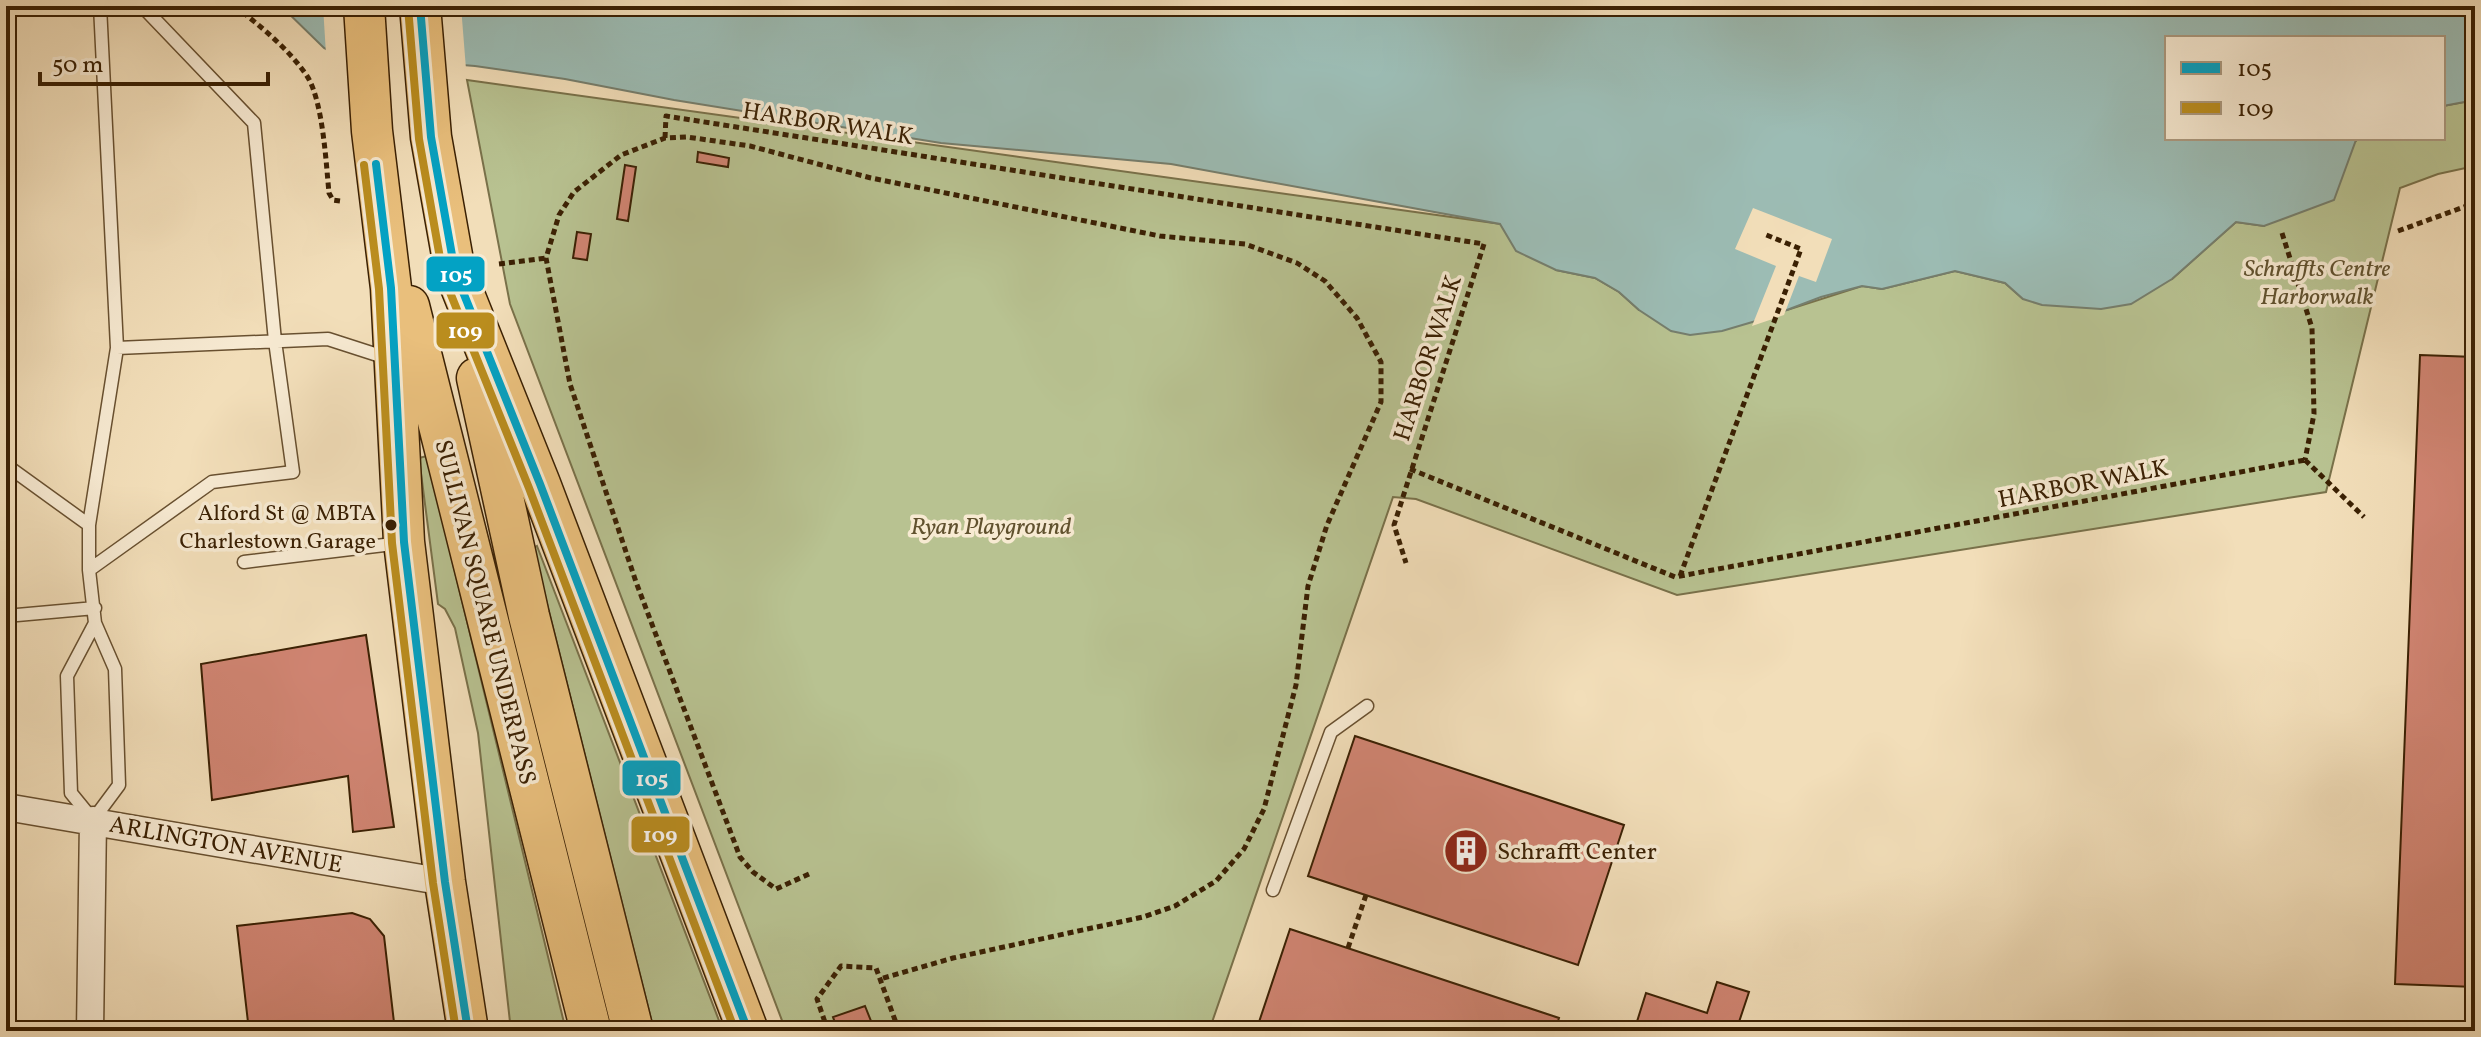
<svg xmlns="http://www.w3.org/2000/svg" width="2481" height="1037" font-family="Vollkorn,serif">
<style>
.green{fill:#b8c291;stroke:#79714a;stroke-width:2}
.water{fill:#9cbcb4;stroke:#757e6d;stroke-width:2}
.pier{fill:#f2deb9}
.building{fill:#d18573;stroke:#3a2003;stroke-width:2}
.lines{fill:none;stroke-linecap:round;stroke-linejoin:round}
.service-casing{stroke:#685030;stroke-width:15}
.minor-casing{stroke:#685030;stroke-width:29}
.primary-casing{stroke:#3a2003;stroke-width:43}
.path{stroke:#3a2003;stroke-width:5;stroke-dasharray:6 4;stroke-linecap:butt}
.service{stroke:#f7ead2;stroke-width:12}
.minor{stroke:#f7ead2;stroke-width:26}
.primary{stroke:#e9bf7c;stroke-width:40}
.bus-1-casing{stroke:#f7ead2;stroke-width:14}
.bus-2-casing{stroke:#f7ead2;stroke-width:14}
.bus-1{stroke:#03a2c4;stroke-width:8}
.bus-2{stroke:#ba8d1e;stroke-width:8}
.bus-dot{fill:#3a2003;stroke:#f7ead2;stroke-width:3}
.labels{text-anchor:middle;stroke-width:7;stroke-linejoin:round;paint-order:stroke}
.bus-label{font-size:22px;fill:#3a2003;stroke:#f7ead2;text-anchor:end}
.street-label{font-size:24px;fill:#3a2003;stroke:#f7ead2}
.park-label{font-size:24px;font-style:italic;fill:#60512e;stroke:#f7ead2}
.poi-label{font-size:24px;fill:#3a2003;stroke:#f7ead2;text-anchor:start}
.line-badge{stroke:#f7ead2;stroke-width:3}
.badge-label{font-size:22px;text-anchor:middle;font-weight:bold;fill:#fff}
</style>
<rect width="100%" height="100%" fill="#f2deb9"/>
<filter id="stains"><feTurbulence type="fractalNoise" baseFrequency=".0025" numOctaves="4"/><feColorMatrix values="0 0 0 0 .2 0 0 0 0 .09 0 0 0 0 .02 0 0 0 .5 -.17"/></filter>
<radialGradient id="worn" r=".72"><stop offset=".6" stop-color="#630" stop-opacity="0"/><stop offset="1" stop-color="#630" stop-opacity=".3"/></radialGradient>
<!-- green -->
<path class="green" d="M467,80l1034,144 55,46 39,8 24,14 20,18h148l75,-24 20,3 73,-18 50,12 18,16 149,-20 64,-57 28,4 95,-88h84v-32l32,-6v66l-37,8 -38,14 -74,304 -649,103 -261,-96 -23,-2 -184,534h-423l-276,-727z
M427,456l139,575h-55l-33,-298 -23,-105 -10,-19 -7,-5 -19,-146z
M537,546l186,485h-69l-121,-483z"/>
<!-- water -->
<path class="water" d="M281,6h2194v94l-32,6v-68h-276v100h192l-3,2 -22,60 -70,26 -28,-4 -64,57 -41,25 -30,5 -59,-4 -19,-6 -18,-16 -50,-12 -73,18 -20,-3 -41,11 -55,21 -44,13 -32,4 -19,-4 -32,-21 -20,-18 -24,-14 -39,-8 -40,-19 -16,-27 -329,-60 -230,-21 -267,-43 -109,-21 -90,-13 -138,-11 -13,-7z"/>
<!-- pier -->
<path class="pier" d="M323,6h138l5,63 -129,-10 -11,-5z
M1753,208l79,31 -16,43 -17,-6 -15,39 -32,11 24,-60 -41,-17z"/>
<!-- building -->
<path class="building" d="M698,152l31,6 -1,9 -31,-5z
M625,165l11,2 -8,54 -11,-2z
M577,232l14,2 -4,26 -14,-2z
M2420,355l55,2v630l-80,-3z
M366,635l28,192 -41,5 -5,-56 -136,24 -11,-136z
M1355,736l269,89 -46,140 -270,-89z
M352,913l18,6 14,17 11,95h-146l-12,-105z
M1290,929l269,89 -4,13h-299z
M1717,982l32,10 -13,39h-102l12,-38 61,20z
M865,1006l10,25h-37l-5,-14z"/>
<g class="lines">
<!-- service casing -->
<g class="service-casing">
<path id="service" d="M117,348l211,-9 62,20
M6,465l83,60
M244,562l157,-19
M89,570l123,-88 81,-10 -18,-131 -21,-218 -112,-117
M6,616l89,-8
M95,623l-28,53 4,117 22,27 26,-35 -4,-116 -20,-46 -6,-53v-45l28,-177 -17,-342
M1273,890l58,-158 36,-26"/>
</g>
<!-- minor casing -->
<g class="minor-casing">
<path id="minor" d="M6,807l439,75
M90,1031l3,-211"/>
</g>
<!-- primary casing -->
<g class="primary-casing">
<path id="primary" d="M364,6l8,125 19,157 13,254 41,340 23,149
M420,6l11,131 24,135 85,212 208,547
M409,306l182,725
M477,378l52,238 104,415"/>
</g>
<!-- path -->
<path class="path" d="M235,6c25,20 54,43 72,70 16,25 19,87 22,117l4,7 7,1
M665,138l1,-22 818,128 -90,281 12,38
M2398,231l77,-28
M2282,233l30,95 2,86 -9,46
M499,264l47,-6
M2305,460l59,57
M1410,469l265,108 630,-117
M1680,576l121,-327 -37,-15
M809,874l-33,15 -23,-17 -13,-15 -104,-275 -66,-198 -24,-126 13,-43 15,-23 47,-37 44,-17 22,-1 63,9 121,32 289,58 85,8 52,19 28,18 32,37 24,44v40l-54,123 -19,61 -12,99 -32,124 -20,40 -28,32 -41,25 -32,11 -190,41 -73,21
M1348,948l18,-53
M828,1031l-11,-32 24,-33 35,2 23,63"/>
<!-- service -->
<use href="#service" class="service"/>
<!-- minor -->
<use href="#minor" class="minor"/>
<!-- primary -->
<use href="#primary" class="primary"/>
<!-- bus-1 casing -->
<g class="bus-1-casing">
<path id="bus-1" d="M420,6l11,131 24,135 85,212 208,547
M376,164l15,124 13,254 41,340 23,149"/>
</g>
<!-- bus-2 casing -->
<g class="bus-2-casing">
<path id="bus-2" d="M408,7l11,132 24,136 86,213 206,543
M364,165l15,124 13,254 41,340 23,148"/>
</g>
<!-- bus-1 -->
<use href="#bus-1" class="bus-1"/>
<!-- bus-2 -->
<use href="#bus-2" class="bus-2"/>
</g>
<!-- icons -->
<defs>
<g id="building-disc" transform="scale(2.3)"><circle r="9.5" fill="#8f2418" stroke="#f7ead2"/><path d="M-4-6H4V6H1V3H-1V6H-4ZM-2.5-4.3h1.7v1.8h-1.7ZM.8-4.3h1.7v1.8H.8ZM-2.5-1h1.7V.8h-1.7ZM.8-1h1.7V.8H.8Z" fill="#fff"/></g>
</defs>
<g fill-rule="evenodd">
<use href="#building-disc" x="1466" y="851"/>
</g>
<!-- markers -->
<circle class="bus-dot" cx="391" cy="525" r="7"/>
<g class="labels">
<!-- bus labels -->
<g class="bus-label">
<text x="376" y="520">Alford St @ MBTA<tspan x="376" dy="28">Charlestown Garage</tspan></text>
</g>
<!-- street labels -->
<g class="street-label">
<text transform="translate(828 123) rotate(9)" y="8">HARBOR WALK</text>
<text transform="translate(1427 358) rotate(-72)" y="8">HARBOR WALK</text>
<text transform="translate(2083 483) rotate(-11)" y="8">HARBOR WALK</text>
<text transform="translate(486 612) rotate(76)" y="8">SULLIVAN SQUARE UNDERPASS</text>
<text transform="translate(226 844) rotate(10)" y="8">ARLINGTON AVENUE</text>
</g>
<!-- park labels -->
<g class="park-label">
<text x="2317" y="276">Schraffts Centre<tspan x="2317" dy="28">Harborwalk</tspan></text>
<text x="991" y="534">Ryan Playground</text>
</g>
<!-- poi labels -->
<g class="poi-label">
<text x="1497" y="859">Schrafft Center</text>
</g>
</g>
<g class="line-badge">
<rect x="425" y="255" width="61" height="38" rx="8" fill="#03a2c4"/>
<rect x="435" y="311" width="61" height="39" rx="8" fill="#ba8d1e"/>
<rect x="621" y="759" width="61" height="38" rx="8" fill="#03a2c4"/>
<rect x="630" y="815" width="61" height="39" rx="8" fill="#ba8d1e"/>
</g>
<g class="badge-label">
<text x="456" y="282">105</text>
<text x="465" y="338">109</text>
<text x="652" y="786">105</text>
<text x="660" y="842">109</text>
</g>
<!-- margin -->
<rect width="2481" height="1037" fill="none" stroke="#f2deb9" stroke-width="32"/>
<rect x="8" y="8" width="2465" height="1021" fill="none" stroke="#3a2003" stroke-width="4"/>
<rect x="16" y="16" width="2449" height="1005" fill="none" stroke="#3a2003" stroke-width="2"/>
<!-- legend -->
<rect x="2165" y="36" width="280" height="104" fill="#f7ead2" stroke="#ab997f" stroke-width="2"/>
<rect x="2181" y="62" width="40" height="12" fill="#03a2c4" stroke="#ab997f" stroke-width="2"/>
<text x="2237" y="76" font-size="24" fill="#3a2003">105</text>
<rect x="2181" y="102" width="40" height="12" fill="#ba8d1e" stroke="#ab997f" stroke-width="2"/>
<text x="2237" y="116" font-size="24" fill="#3a2003">109</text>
<!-- scale -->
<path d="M40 72v12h228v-12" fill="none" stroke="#3a2003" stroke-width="4"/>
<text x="52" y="72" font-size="24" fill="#3a2003" stroke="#f7ead2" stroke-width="6" paint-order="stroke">50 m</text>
<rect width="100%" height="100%" filter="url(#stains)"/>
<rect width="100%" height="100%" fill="url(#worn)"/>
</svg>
